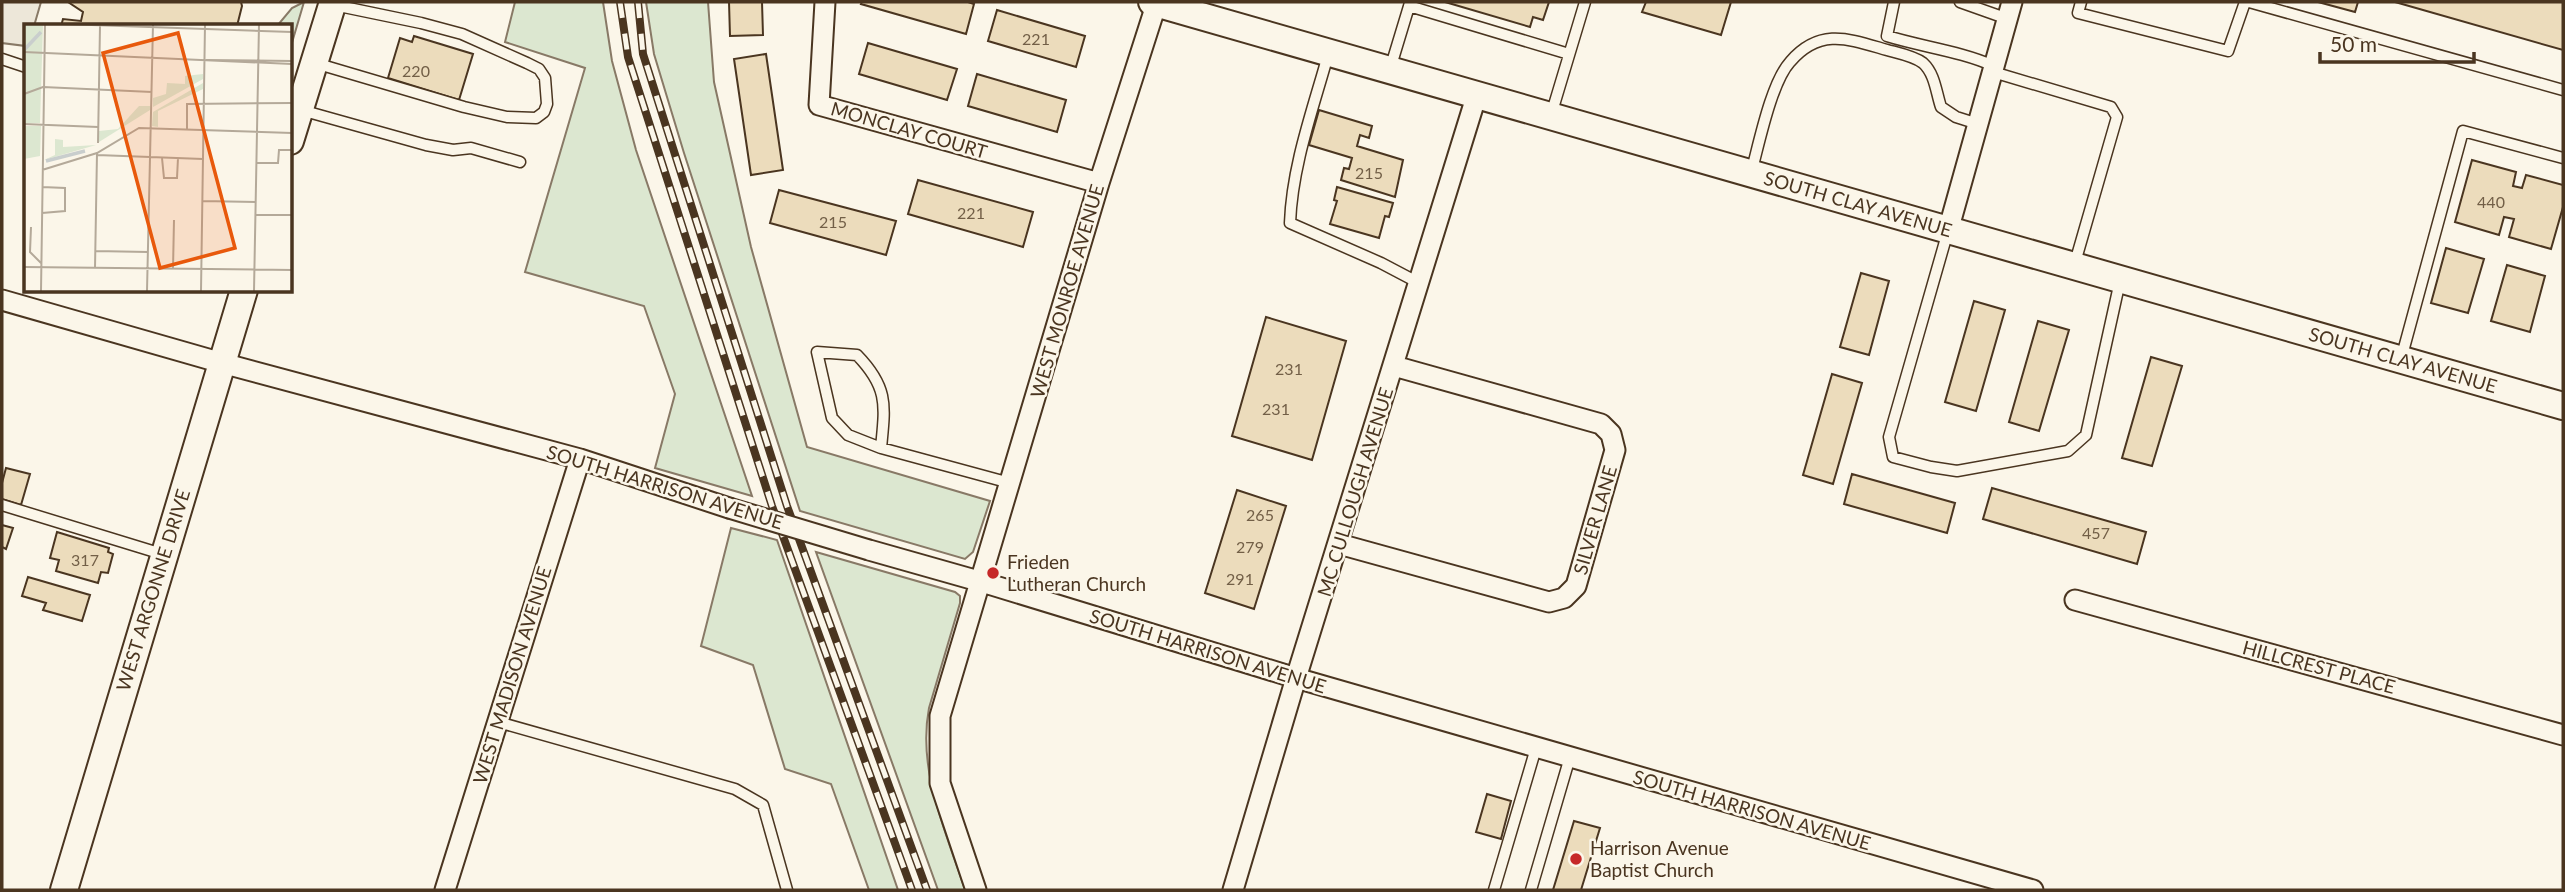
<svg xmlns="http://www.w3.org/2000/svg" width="2565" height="892" font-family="Lato,sans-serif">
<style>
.green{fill:#dce7d0;stroke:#887966;stroke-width:2}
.parking{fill:#ede7d9;stroke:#887966;stroke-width:2}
.building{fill:#ecdcbc;stroke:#4a3520;stroke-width:2}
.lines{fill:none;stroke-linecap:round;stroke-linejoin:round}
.lane-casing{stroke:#4a3520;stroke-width:13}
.street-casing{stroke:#4a3520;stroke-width:23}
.secondary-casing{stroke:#4a3520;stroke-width:30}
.lane{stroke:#fbf6e9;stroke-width:10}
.street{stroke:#fbf6e9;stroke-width:19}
.secondary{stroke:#fbf6e9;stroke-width:26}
.rail-casing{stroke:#4a3520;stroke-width:8}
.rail{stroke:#fbf6e9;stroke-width:5;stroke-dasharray:16;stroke-linecap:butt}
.street-bridge-casing{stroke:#4a3520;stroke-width:23;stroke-linecap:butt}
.street-bridge{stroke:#fbf6e9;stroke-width:19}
.poi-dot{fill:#c62828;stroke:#fbf6e9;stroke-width:2.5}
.labels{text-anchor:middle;stroke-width:5;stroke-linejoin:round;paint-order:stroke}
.number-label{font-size:16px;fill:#725f47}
.street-label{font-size:19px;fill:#4a3520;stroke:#fbf6e9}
.poi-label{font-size:19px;fill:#4a3520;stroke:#fbf6e9;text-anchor:start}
.inset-river{fill:none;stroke:#c9cecd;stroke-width:3.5}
.inset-road{fill:none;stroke:#b4a999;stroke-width:2}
.view{fill:#e8590c;fill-opacity:0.15;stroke:#e8590c;stroke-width:3.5}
.inset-edge{fill:none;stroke:#4a3520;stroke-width:3.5}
</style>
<rect width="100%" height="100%" fill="#fbf6e9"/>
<!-- green -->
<path class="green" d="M304,2l-13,44 -1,-20h-13l15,-18z
M515,2h88l9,59 24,89 116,346 -97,-28 20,-74 -31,-88 -119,-34 60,-204 -80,-26z
M646,2h62l6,80 37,165 56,200 183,54 -17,51 -8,7 -165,-48 -116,-358 -30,-99z
M731,528l46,12 121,350h-29l-38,-106 -46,-15 -32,-104 -52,-19z
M816,552l139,40 5,4v7l-31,105c-12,63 17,123 36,182h-27z"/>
<!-- parking -->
<path class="parking" d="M2,2h39l-7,24h-8v20l-24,-3z"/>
<!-- building -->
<path class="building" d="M68,2h173l1,4 -5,20h-176l2,-7 18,2 2,-9z
M729,2h33l1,33 -33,1z
M862,2h106l6,2 -8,30 -105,-30z
M1445,2h104l-6,18 -10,-3 -3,10z
M1646,2h85l-10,33 -79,-23z
M2318,2h40l-3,10z
M2395,2h168v48z
M997,10l88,26 -9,31 -88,-26z
M414,36l59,18 -14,46 -71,-22 12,-40 12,4z
M868,43l89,26 -10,31 -88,-26z
M766,54l17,116 -32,5 -17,-116z
M977,74l89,26 -9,32 -89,-26z
M1319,110l53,16 -3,12 -9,-3 -3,11 46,14 -8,37 -54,-17 3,-12 5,1 3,-11 -43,-13z
M2472,160l44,12 -3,14 9,2 4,-13 37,10v22l-12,42 -42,-12 5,-18 -10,-2 -5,18 -44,-13z
M918,180l115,32 -10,35 -115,-33z
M1337,187l56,16 -4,14 -4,-1 -6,22 -49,-14 7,-23 -3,-1z
M779,190l117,31 -10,34 -116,-32z
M2446,248l38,11 -16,54 -37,-10z
M2507,265l38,11 -15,56 -39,-11z
M1861,273l28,8 -20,74 -29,-8z
M1974,301l31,9 -29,101 -31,-9z
M1266,317l80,24 -34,119 -80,-24z
M2038,321l31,9 -30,101 -30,-9z
M2151,357l31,9 -30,100 -30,-8z
M1832,374l30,9 -29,101 -30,-9z
M6,468l24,6 -9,31 -19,-6v-16z
M1852,474l103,29 -8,30 -103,-29z
M1992,488l154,44 -9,32 -154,-45z
M1237,490l49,16 -32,103 -49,-16z
M2,525l11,3 -7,21 -4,-2z
M57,532l52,16 -1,4 5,2 -5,19 -7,-1 -3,11 -42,-12 3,-11 -9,-2z
M28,577l62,18 -8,26 -39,-11 3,-7 -24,-7z
M1487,794l24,7 -10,38 -25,-7z
M1574,821l26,7 -19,62h-28z"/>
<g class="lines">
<!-- lane casing -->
<g class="lane-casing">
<path id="lane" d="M1894,2l-7,34c36,11 73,15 107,30
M1960,2l48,17
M2081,2l-3,11 150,38 17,-49
M2249,2l314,88
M1409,6l160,48
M1328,55c-15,54 -36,111 -38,168l91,40 38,20
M2,59l24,8
M315,63l149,44 43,10 29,1 8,-6 3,-8 -2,-26 -6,-9 -12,-6 -65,-29 -41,-11 -87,-18
M1390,69l20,-66
M1993,72l118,35 6,10 -43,149
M301,110l125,35 27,5 18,-2 49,14
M1551,115l34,-113
M1751,173c8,-29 20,-90 39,-111 30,-35 59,-23 97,-12 11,3 27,6 36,13 12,11 13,29 18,44l15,10 22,7
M1948,231l-59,206 4,20 38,10 26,4 111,-20 18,-16 34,-154
M2401,359l62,-228 100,27
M881,448c4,-42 8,-60 -24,-93l-40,-3 15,66 16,17 33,13 129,35
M2,505l160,49
M498,722l237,67 28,16 24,85
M1494,890l42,-142
M1531,890l39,-133"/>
</g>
<!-- street casing -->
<g class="street-casing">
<path id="street" d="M825,2l-6,103 280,78
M1948,231l64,-229
M2,300l220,63 358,96 149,49
M1339,544l210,58 15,-4 12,-12 39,-136 -4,-16 -10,-10 -207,-58
M869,550l113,32 314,96 737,212
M2075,600l488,135
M445,890l135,-431
M976,890l-36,-107v-67l159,-533 58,-181
M1233,890l63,-212 181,-584"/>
</g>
<!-- secondary casing -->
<g class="secondary-casing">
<path id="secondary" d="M1152,2l1411,404
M290,141l43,-139
M64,890l180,-600"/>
</g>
<!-- lane -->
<use href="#lane" class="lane"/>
<!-- street -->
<use href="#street" class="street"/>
<!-- secondary -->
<use href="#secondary" class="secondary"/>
<!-- rail casing -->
<g class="rail-casing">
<path id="rail" d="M620,2l8,55 144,449 140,384
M638,2l5,52 144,452 140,384"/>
</g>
<!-- rail -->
<use href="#rail" class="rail"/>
<!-- street-bridge casing -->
<g class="street-bridge-casing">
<path id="street-bridge" d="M729,508l140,42"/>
</g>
<!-- street-bridge -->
<use href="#street-bridge" class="street-bridge"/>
</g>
<!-- markers -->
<g class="poi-dot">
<circle cx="993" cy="573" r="7"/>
<circle cx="1576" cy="859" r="7"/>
</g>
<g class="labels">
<!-- number labels -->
<g class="number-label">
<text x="1036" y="45">221</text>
<text x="416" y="77">220</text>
<text x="1369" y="179">215</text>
<text x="2491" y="208">440</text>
<text x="971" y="219">221</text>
<text x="833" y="228">215</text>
<text x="1289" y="375">231</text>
<text x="1276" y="415">231</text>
<text x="1260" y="521">265</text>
<text x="2096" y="539">457</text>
<text x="1250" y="553">279</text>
<text x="85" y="566">317</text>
<text x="1240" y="585">291</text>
</g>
<!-- street labels -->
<g class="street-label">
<text transform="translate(909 130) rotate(16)" y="7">MONCLAY COURT</text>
<text transform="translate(1858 204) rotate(16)" y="7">SOUTH CLAY AVENUE</text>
<text transform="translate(1067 291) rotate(-74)" y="7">WEST MONROE AVENUE</text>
<text transform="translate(2403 360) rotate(16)" y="7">SOUTH CLAY AVENUE</text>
<text transform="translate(665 487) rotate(17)" y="7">SOUTH HARRISON AVENUE</text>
<text transform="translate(1355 492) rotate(-73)" y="7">MC CULLOUGH AVENUE</text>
<text transform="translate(1595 520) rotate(-74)" y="7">SILVER LANE</text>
<text transform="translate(153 590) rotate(-73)" y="7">WEST ARGONNE DRIVE</text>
<text transform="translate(1208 651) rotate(17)" y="7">SOUTH HARRISON AVENUE</text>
<text transform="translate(2319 667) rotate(15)" y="7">HILLCREST PLACE</text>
<text transform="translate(512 675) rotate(-73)" y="7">WEST MADISON AVENUE</text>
<text transform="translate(1752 810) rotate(16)" y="7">SOUTH HARRISON AVENUE</text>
</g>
<!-- poi labels -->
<g class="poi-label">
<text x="1007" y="569">Frieden<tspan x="1007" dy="22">Lutheran Church</tspan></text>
<text x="1590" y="855">Harrison Avenue<tspan x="1590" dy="22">Baptist Church</tspan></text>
</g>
</g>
<!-- overview -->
<g transform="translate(24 24)">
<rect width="268" height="268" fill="#fbf6e9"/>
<path d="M0,0h19l-3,99h-16zM179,50v5l-50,28v-9l13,-4 1,-11 18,1v-8zM179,59v6l-45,22v16l-6,-1 1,-14zM115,82h11v4l-51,32v-11l19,-2zM0,102h17l-1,30 -16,3zM31,115l8,1v7l33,-2 -52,15 11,-5z" fill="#dce7d0"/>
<path class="inset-river" d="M0,26l17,-18M22,137l39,-10"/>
<path class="inset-road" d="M39,0l229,8M0,28l268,12M182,36l86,1M0,70l19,-7 109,5M0,100l74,3M163,105v-25l105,-1M74,119l2,-117M73,131l106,4M138,134l2,20h13l1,-20M233,139h21l1,-13h13M18,146l55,-17 42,-25 153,5M178,177l54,1M18,189l23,-2v-23l-23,-1M232,191h36M7,203l-1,25 11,11M71,227l53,1M0,243l268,3M71,244l2,-115M149,245l1,-49M17,267l4,-267M123,267l6,-267M177,267l4,-267M230,267l5,-267"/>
<path class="view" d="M154,9l57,215 -75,20 -57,-215z"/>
<rect width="268" height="268" class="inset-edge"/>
</g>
<!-- border -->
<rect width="2565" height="892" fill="none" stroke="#4a3520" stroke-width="7"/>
<!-- scale -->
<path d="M2320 52v10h154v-10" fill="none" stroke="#4a3520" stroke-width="3.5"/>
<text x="2330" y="52" font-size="21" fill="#4a3520" stroke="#fbf6e9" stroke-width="5" paint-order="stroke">50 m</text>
</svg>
